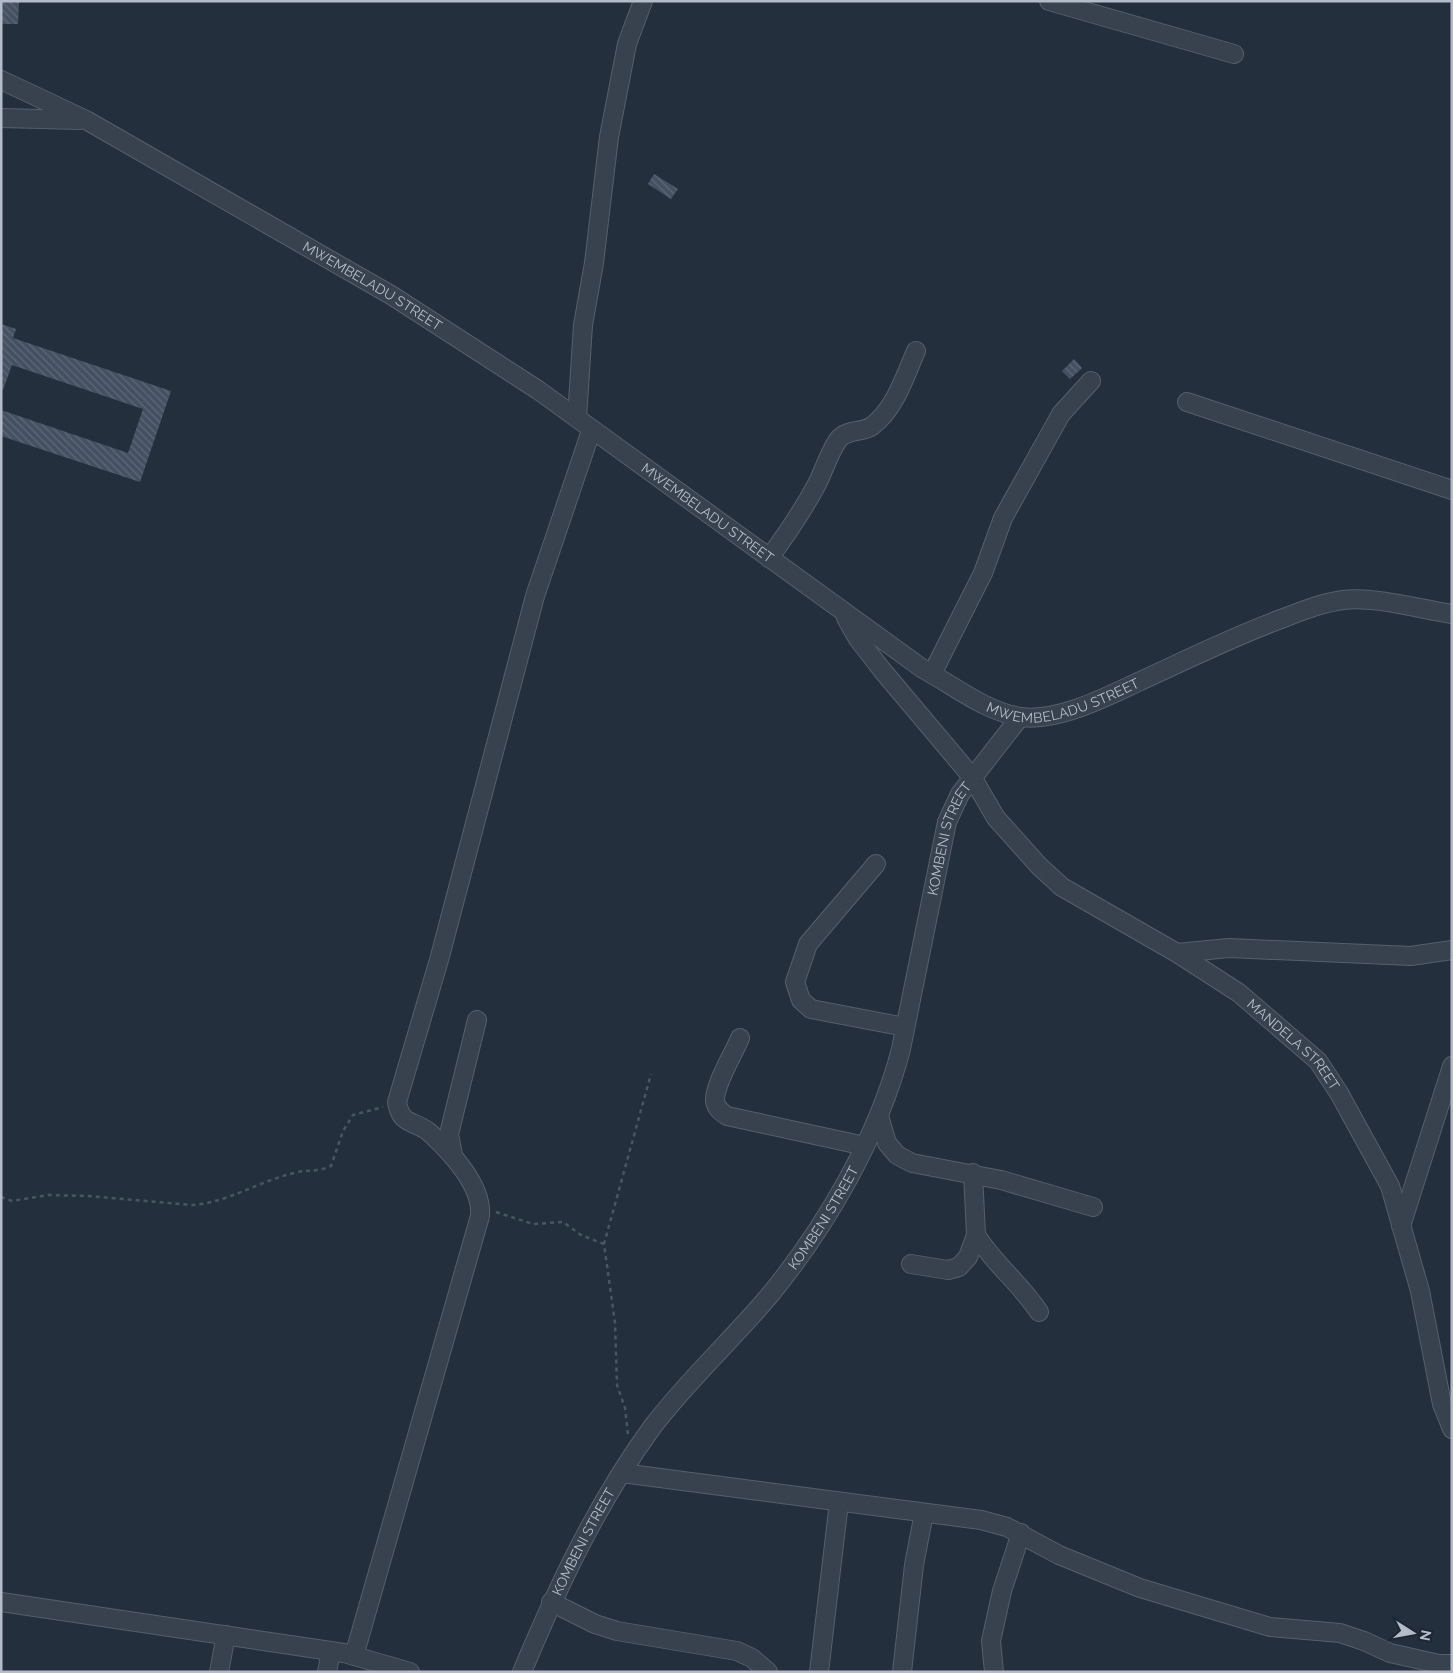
<svg xmlns="http://www.w3.org/2000/svg" width="1453" height="1673" font-family="Raleway,sans-serif">
<style>
.building{fill:url(#building-back-hatch)}
.lines{fill:none;stroke-linecap:round;stroke-linejoin:round}
.minor-casing{stroke:#565f6c;stroke-width:20}
.path{stroke:#44595c;stroke-width:2.5;stroke-dasharray:4 4;stroke-linecap:butt}
.minor{stroke:#38414e;stroke-width:18}
.labels{text-anchor:middle;stroke-width:4;stroke-linejoin:round;paint-order:stroke}
.street-label{font-size:14px;fill:#b4bcc9;stroke:#1d2633}
</style>
<defs>
<pattern id="building-back-hatch" width="6" height="6" patternUnits="userSpaceOnUse" patternTransform="scale(1.25)"><rect width="6" height="6" fill="#455162"/><path d="M-1 5l2 2M0 0l6 6M5-1l2 2" fill="none" stroke="#5d6877"/></pattern>
</defs>
<rect width="100%" height="100%" fill="#242f3e"/>
<!-- building -->
<path class="building" d="M1,1h18l-1,23h-17z
M654,174l24,15 -7,10 -23,-15z
M1,324l15,5 -3,9 158,53 -31,91 -139,-46v-26l127,43 15,-44 -131,-44 -9,25h-2z
M1074,359l8,9 -12,11 -8,-8z"/>
<g class="lines">
<!-- minor casing -->
<g class="minor-casing">
<g id="minor">
<path d="M1049,1l185,53"/>
<path id="s1" d="M1,80l85,40 305,175 147,95 385,279c30,16 63,43 98,48 36,5 83,-19 115,-34 48,-22 96,-46 145,-64 21,-8 40,-16 62,-19 32,-4 76,9 109,14"/>
<path d="M1,118l79,2"/>
<path d="M1187,402l265,88"/>
<path d="M577,418l6,-93 11,-62 15,-126 18,-93 16,-43"/>
<path d="M769,558c18,-24 34,-48 48,-74 7,-14 12,-31 21,-44 8,-11 24,-7 34,-14 23,-17 33,-50 44,-75"/>
<path id="s2" d="M846,618l12,21 24,31 90,107 24,41 43,48 23,21 115,66 62,40 79,68 21,32 51,93 30,105 22,113 10,25"/>
<path d="M932,674l51,-101 20,-55 58,-104 30,-33"/>
<path d="M876,864l-68,80 -13,38 6,18 10,9 94,18"/>
<path d="M1177,953l52,-5 182,8 41,-6"/>
<path d="M740,1038c-6,15 -26,47 -25,63 1,7 6,11 12,15l138,30"/>
<path d="M879,1116l8,27 10,12 15,8 89,17 92,27"/>
<path d="M453,1155l-4,-21 28,-114"/>
<path d="M1401,1226l51,-160"/>
<path d="M976,1235c18,29 44,48 63,77"/>
<path d="M911,1264l37,6 11,-3 9,-10 8,-22 -3,-62"/>
<path d="M622,1473l359,47 26,7 52,28 81,33 130,39 70,6 24,8 26,12 49,11h13"/>
<path d="M1,1602l343,51 66,19"/>
<path d="M551,1602l44,22 22,7 120,20 15,7 16,14"/>
<path d="M354,1656l126,-440c3,-30 -30,-65 -51,-84 -15,-12 -28,-6 -32,-30l42,-142 96,-364 56,-165"/>
<path d="M219,1672l7,-37"/>
<path d="M327,1672l4,-21"/>
<path id="s3" d="M522,1672c36,-86 76,-171 131,-246 35,-46 79,-86 116,-130 57,-69 110,-161 132,-247l46,-227 13,-28 60,-77"/>
<path d="M819,1672l20,-170"/>
<path d="M902,1672l12,-107 10,-52"/>
<path d="M994,1672l-3,-31 11,-50 19,-58"/>
</g>
</g>
<!-- path -->
<path class="path" d="M1,1197l11,4 36,-6 40,1 104,9c35,-2 67,-24 102,-32 14,-4 21,0 37,-7l12,-35 10,-16 30,-8
M496,1212l37,12 30,-2 18,13 23,9
M628,1434l-3,-26 -8,-23 -2,-62 -11,-79 47,-170"/>
<!-- minor -->
<use href="#minor" class="minor"/>
</g>
<g class="labels">
<!-- street labels -->
<g class="street-label">
<text dy="5" stroke="none"><textPath href="#s1" startOffset="425">MWEMBELADU STREET</textPath></text>
<text dy="5" stroke="none"><textPath href="#s1" startOffset="830">MWEMBELADU STREET</textPath></text>
<text dy="5" stroke="none"><textPath href="#s1" startOffset="1250">MWEMBELADU STREET</textPath></text>
<text dy="5" stroke="none"><textPath href="#s3" startOffset="952">KOMBENI STREET</textPath></text>
<text dy="5" stroke="none"><textPath href="#s2" startOffset="628">MANDELA STREET</textPath></text>
<text dy="5" stroke="none"><textPath href="#s3" startOffset="549">KOMBENI STREET</textPath></text>
<text dy="5" stroke="none"><textPath href="#s3" startOffset="144">KOMBENI STREET</textPath></text>
</g>
</g>
<!-- border -->
<rect width="1453" height="1673" fill="none" stroke="#b4bcc9" stroke-width="5"/>
<!-- north arrow -->
<g transform="translate(1413 1633) rotate(101)" stroke="#1d2633" stroke-width="4" paint-order="stroke">
<path d="M0-4L9 19L0 12L-9 19Z" fill="#b4bcc9"/>
<text y="-8" font-size="14" font-weight="bold" text-anchor="middle" fill="#b4bcc9">N</text>
</g>
</svg>
